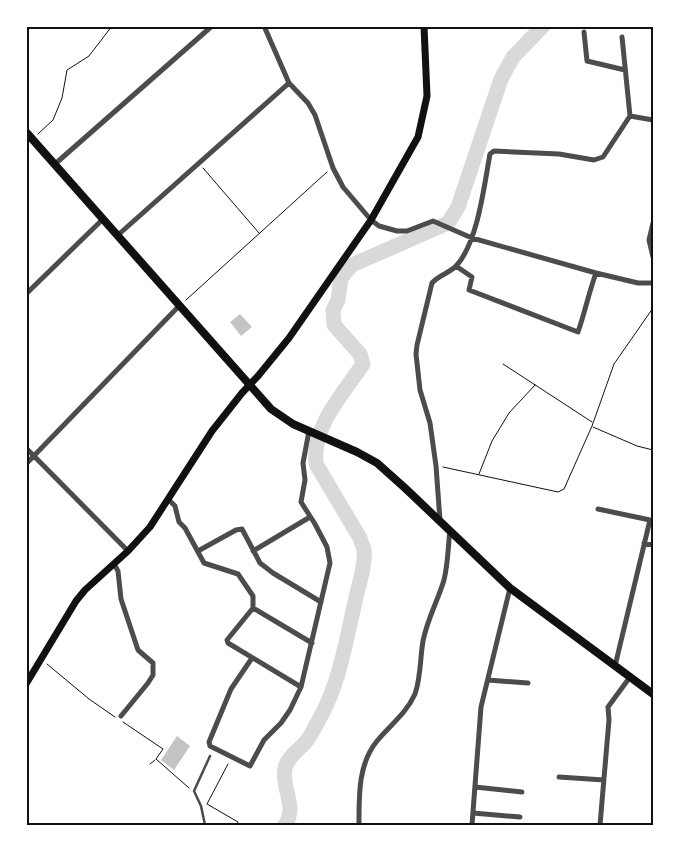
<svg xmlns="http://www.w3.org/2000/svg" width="679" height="851" font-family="'Open Sans',sans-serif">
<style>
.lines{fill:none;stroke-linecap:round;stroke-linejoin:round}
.river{stroke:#d9d9d9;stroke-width:15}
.building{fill:#c4c4c4}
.path{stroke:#111;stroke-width:1}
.service{stroke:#4c4c4c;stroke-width:2.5}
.minor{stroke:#4c4c4c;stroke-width:5}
.secondary{stroke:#111;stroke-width:7}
.primary{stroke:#111;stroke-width:8}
.neatline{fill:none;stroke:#111;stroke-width:2}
</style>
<rect width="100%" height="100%" fill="#fff"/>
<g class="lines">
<!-- river -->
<path class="river" d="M285,825c13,-19 -4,-36 0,-56 2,-13 16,-20 23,-30 5,-7 9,-16 13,-23 19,-35 25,-76 34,-114 3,-16 11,-36 9,-53 -1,-3 -3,-7 -4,-11l-44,-74c-4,-38 27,-70 47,-100l-3,-10 -26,-29 -1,-15 5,-10 3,-22 11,-13 96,-42 10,-16 43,-128 12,-22 30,-31"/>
</g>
<!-- building -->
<path class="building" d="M240,314l12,13 -11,9 -11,-14z
M177,736l13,10 -16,24 -13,-10z"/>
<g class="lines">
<!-- path -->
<path class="path" d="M38,134l15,-14 9,-22 5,-28 22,-14 23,-30
M203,168l56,65
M186,300l141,-128
M503,364l89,58
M593,427l44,19 16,4
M443,467l115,25 6,-3 28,-63 22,-62 39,-56
M479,474l13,-33 17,-28 26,-28
M47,664l42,35 26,18
M123,722l40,27 -7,10 33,29
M150,764l5,-4
M228,764l-21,40 31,18 -1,3"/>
<!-- service -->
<path class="service" d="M205,825l-4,-19 -7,-15 16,-35"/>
<!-- minor -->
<path class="minor" d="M264,26l25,57 19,20 7,12 18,53 10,19 28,33 8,6 18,5h10l26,-10 39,17 124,35 42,10h15
M584,32l3,29 38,9
M622,37l8,79
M55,164l157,-138
M653,223l-4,17 4,17
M118,235l171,-152
M456,266l16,11 -3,13 109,42c7,-20 11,-40 18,-59
M26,294l77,-75
M26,448l102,103
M26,464l153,-158
M168,499l7,7 4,16 6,6 19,35 34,11 15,22v12l-26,32 1,3 73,44
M598,509l52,11 -35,146
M440,520l-4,-54 -6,-43 -10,-33 -4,-36 1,-9 15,-62c7,-8 18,-10 25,-18 21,-24 27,-79 33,-111l4,-3 65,3 35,6 9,-3 27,-41 23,4
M644,543l9,2
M198,551l38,-21 6,-1 18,34 13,10 48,29
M253,551l57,-34
M114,564l4,7 3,28 17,51 15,13v12l-5,8 -27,33
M253,608l59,35
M252,658l-21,31 -22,53 1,4 40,20 14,-26 17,-17 9,-13 11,-23 29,-124 -3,-16 -12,-23 -14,-22 4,-22 -2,-17 6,-32
M488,680l40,3
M559,777l45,3
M475,787l47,5
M473,813l47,4
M359,825c0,-29 -1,-61 18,-84 13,-16 29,-27 38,-47 6,-17 5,-36 8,-53 4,-21 15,-41 21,-61 4,-16 4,-33 6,-50
M472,825l9,-118 29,-119
M600,825l9,-105 -1,-13 22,-30"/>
<!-- secondary -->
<path class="secondary" d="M26,684l50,-83 9,-11 43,-39 22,-24 62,-96 30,-38 16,-17 31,-38 82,-118 47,-83 9,-41 -3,-70"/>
<!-- primary -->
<path class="primary" d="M26,132l245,277 22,15 64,28 20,11 28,25 105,100 143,106"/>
</g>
<!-- border -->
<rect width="679" height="851" fill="none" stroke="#ffffff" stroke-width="55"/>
<rect x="28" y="28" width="624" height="796" class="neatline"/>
</svg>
